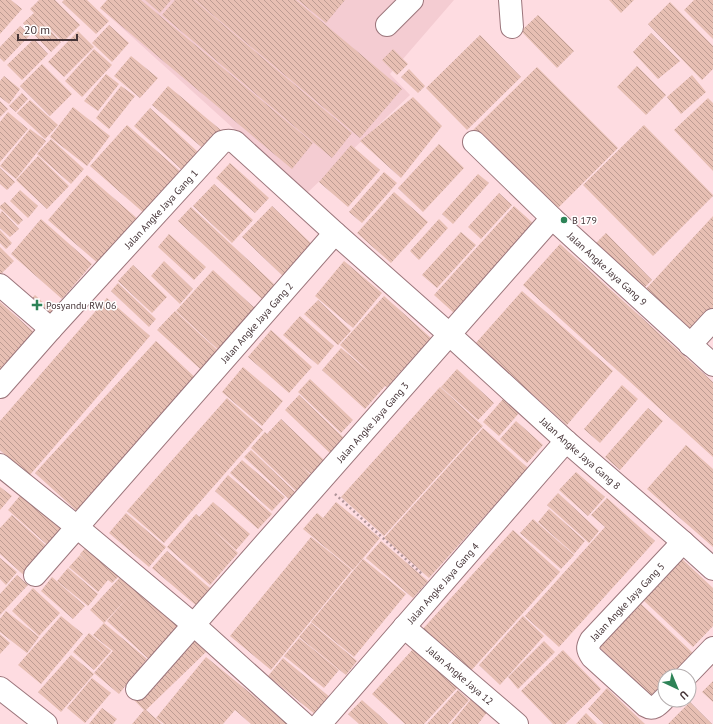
<svg xmlns="http://www.w3.org/2000/svg" width="713" height="724" font-family="'PT Sans',sans-serif">
<style>
.built{fill:#f4ccd2}
.building{fill:url(#building-back-hatch)}
.lines{fill:none;stroke-linecap:round;stroke-linejoin:round}
.minor-casing{stroke:#9b757b;stroke-width:24}
.path{stroke:#ae9398;stroke-width:2.5;stroke-dasharray:2 3;stroke-linecap:butt}
.minor{stroke:#fff;stroke-width:22}
.poi-dot{fill:#2d8357;stroke:#fff;stroke-width:1.5}
.labels{text-anchor:middle;stroke-width:3;stroke-linejoin:round;paint-order:stroke}
.street-label{font-size:10px;fill:#463538;stroke:#fff}
.poi-label{font-size:10px;fill:#463538;stroke:#fff;text-anchor:start}
</style>
<defs>
<pattern id="building-back-hatch" width="6" height="6" patternUnits="userSpaceOnUse"><rect width="6" height="6" fill="#e7bfb3"/><path d="M-1 5l2 2M0 0l6 6M5-1l2 2" fill="none" stroke="#bd9c93"/></pattern>
</defs>
<rect width="100%" height="100%" fill="#fedce1"/>
<!-- built -->
<path class="built" d="M108,0h346l-64,74 20,21 -104,99 -206,-186z"/>
<!-- building -->
<path class="building" d="M0,0h11l11,9 -22,25z
M39,0h16l25,25 -17,17 -33,-33z
M64,0h23l22,21 -13,13 -34,-32z
M107,0h34l172,143 -21,26 -192,-161z
M145,0h26l-11,13z
M175,0h19l158,133 -20,25 -170,-143z
M195,0h101l106,89 -42,49z
M298,0h47l-19,23z
M609,0h25l-13,13z
M694,0h19v39l-29,-29z
M670,2l43,44v23l-11,11 -54,-56z
M34,13l27,29 -10,10 -28,-29z
M538,15l36,36 -17,17 -36,-37z
M109,25l20,18 -17,19 -20,-19z
M20,26l10,9 -26,27 -4,-4v-11z
M78,31l16,16 -30,30 -16,-15z
M651,33l29,28 -22,18 -25,-27z
M480,35l41,42 -54,53 -41,-42z
M34,39l14,15 -26,26 -15,-15z
M94,49l18,16 -30,32 -17,-16z
M393,49l15,15 -11,11 -15,-15z
M131,56l27,22 -18,20 -26,-22z
M42,64l30,30 -22,22 -30,-30z
M637,66l29,29 -20,20 -29,-28z
M537,67l81,81 -67,67 -82,-81z
M409,69l16,17 -7,7 -17,-16z
M106,74l13,10 -21,27 -14,-10z
M692,75l14,17 -25,22 -14,-17z
M4,76l16,13 -11,15 -9,-7v-16z
M121,86l14,10 -26,33 -13,-11z
M168,86l54,45 -17,19 -53,-45z
M22,93l6,6 -12,13 -7,-6z
M413,97l29,29 -41,52 -41,-37z
M708,98l5,5v68l-39,-41z
M30,100l28,25 -13,14 -28,-26z
M0,101l8,8 -8,8z
M73,107l37,29 -23,30 -37,-29z
M150,108l48,44 -16,18 -48,-44z
M8,112l20,17 -28,33v-40z
M127,125l54,47 -36,42 -55,-48z
M644,125l69,70v1l-60,60 -70,-71z
M30,129l16,12 -30,38 -16,-13z
M51,139l33,30 -13,15 -34,-30z
M439,144l25,24 -41,44 -25,-24z
M351,145l29,25 -32,37 -29,-25z
M38,156l31,30 -22,23 -31,-29z
M230,163l39,35 -14,15 -39,-35z
M0,168l15,14 -8,8 -7,-6z
M384,172l13,11 -35,40 -13,-11z
M478,174l11,9 -36,41 -11,-10z
M87,175l52,45 -39,45 -52,-45z
M214,184l39,36 -21,23 -39,-37z
M20,190l18,16 -10,12 -18,-17z
M394,192l34,30 -37,41 -34,-30z
M499,193l13,12 -31,34 -13,-12z
M5,202l18,18 -5,5 -18,-17v-2z
M272,206l44,42 -30,31 -44,-42z
M514,206l20,18 -80,89 -20,-18z
M191,207l84,78 -13,14 -84,-78z
M2,211l17,18 -9,8 -10,-9v-14z
M713,216v96l-21,22 -47,-44z
M41,219l51,45 -30,35 -51,-45z
M439,219l9,9 -29,32 -9,-9z
M0,230l12,13 -6,6 -6,-6z
M461,232l15,13 -39,43 -15,-13z
M606,233l46,47 -14,14 -46,-47z
M169,234l37,33 -12,13 -36,-33z
M560,244l153,138v75l-190,-172z
M0,247l14,14 -14,14z
M164,261l29,28 -13,15 -29,-28z
M344,261l38,32 -29,35 -38,-32z
M133,265l34,32 -15,16 -34,-32z
M213,270l46,42 -37,41 -46,-42z
M118,283l38,36 -7,8 -38,-36z
M522,291l91,80 -46,54 -92,-81z
M35,295l23,21 -9,8 -22,-20z
M384,296l47,42 -44,49 -2,-1 -20,23 -43,-39 19,-22 35,30 -36,-33z
M107,298l43,38 -121,140 -29,-26v-29z
M318,300l33,31 -13,14 -34,-31z
M0,302l36,32 -36,39z
M175,311l50,46 -17,19 -51,-46z
M300,316l34,30 -16,19 -35,-30z
M271,330l41,37 -23,26 -41,-36z
M156,341l44,41 -120,132 -45,-41z
M243,367l40,34 -21,25 -40,-34z
M457,369l37,34 -16,17 -37,-33z
M310,379l43,41 -12,13 -43,-41z
M622,385l16,14 -38,44 -16,-14z
M440,387l43,39 -99,110 -43,-39z
M299,395l47,45 -14,15 -47,-45z
M227,398l36,32 -99,113 -37,-32z
M504,398l16,14 -21,24 -16,-14z
M648,408l15,13 -43,49 -15,-13z
M281,419l43,41 -13,14 -10,-8 10,9 -15,16 -45,-43 14,-16 2,2z
M516,421l27,24 -16,18 -27,-24z
M483,428l45,40 -99,110 -45,-40z
M686,445l27,24v78l-66,-58z
M251,450l44,42 -6,7 -45,-42z
M242,460l43,37 -13,14 -42,-38z
M576,472l29,25 -17,19 -29,-26z
M228,475l44,39 -14,15 -43,-38z
M0,487l12,9 -12,14z
M24,491l45,40 -17,18 -44,-39z
M558,493l41,38 -10,12 -42,-38z
M607,498l48,43 -96,106 -34,-31 80,-89 -14,-12z
M213,502l37,32 -14,16 -37,-33z
M336,502l44,36 -27,32 -50,-41 14,-16 6,5z
M549,509l36,32 -11,13 -36,-32z
M126,513l40,34 -17,20 -40,-34z
M196,514l42,39 -28,32 -43,-38z
M12,515l38,34 -24,28 -26,-23v-26z
M533,519l41,36 -13,14 -41,-36z
M513,530l47,42 -92,102 -48,-42z
M311,537l41,33 -81,100 -41,-34z
M381,541l47,40 -15,17 -47,-40z
M88,545l33,29 -9,9 -4,-3 -10,12 -29,-25 11,-12 10,9 -10,-10z
M167,551l45,39 -14,17 -46,-39z
M680,557l33,31v38l-20,21 -52,-49z
M0,558l17,14 -11,13 -6,-6z
M363,559l43,35 -52,63 -43,-35z
M68,568l30,26 -10,12 -31,-25z
M123,574l59,53 -31,34 -44,-40 22,-25 -25,27 -14,-13z
M17,575l11,10 -28,30v-21z
M52,577l33,29 -12,13 -32,-28z
M33,588l27,25 -21,23 -27,-25z
M638,601l57,54 -20,21h-10v11l-11,12 -57,-54z
M6,611l33,26 -12,16 -27,-21v-13z
M61,616l22,18 -42,50 -23,-19z
M523,616l21,20 -44,49 -21,-20z
M104,623l43,36 -28,35 -25,-21 19,-22 -20,-16z
M311,623l46,38 -11,14 -47,-38z
M89,633l22,18 -17,19 -21,-18z
M0,634l10,9 -10,11z
M299,638l40,32 -15,18 -40,-32z
M194,640l12,12 -60,58 16,14h-30l12,-14 -10,-10z
M544,641l11,11 -37,37 -10,-12z
M415,647l43,40 -34,37h-19l-33,-30z
M563,650l38,39 -36,35h-12l-32,-33z
M71,655l23,19 -33,38 -23,-20z
M206,657l82,67h-37l-16,-14 -12,14h-59l-8,-6z
M283,658l48,40 -15,17 -48,-39z
M92,678l19,15 -26,30 -18,-15z
M713,681v21l-11,-10z
M607,688l21,20 17,16h-41l-16,-15z
M458,690l11,10 -21,24h-21z
M472,698l16,13 -10,13h-27z
M362,700l18,16 8,8h-29l-11,-10z
M690,702l22,22h-44z
M102,708l15,11 -4,5h-24z
M586,713l11,11h-21z"/>
<g class="lines">
<!-- minor casing -->
<g class="minor-casing">
<g id="minor">
<path d="M510,0l2,27"/>
<path d="M387,25l25,-25"/>
<path id="s1" d="M474,142l78,76 161,147"/>
<path d="M0,285l51,44"/>
<path d="M690,345l23,-25"/>
<path id="s2" d="M0,387l51,-58 171,-187c5,-2 8,-2 13,0l100,91 114,101 117,107 117,101 30,27"/>
<path d="M0,465l77,62 117,98 110,99"/>
<path id="s3" d="M35,575l300,-342"/>
<path id="s4" d="M404,627l113,97"/>
<path d="M686,676l27,-28"/>
<path d="M0,688l46,36"/>
<path id="s5" d="M137,689l415,-471"/>
<path id="s6" d="M665,698c-6,6 -11,13 -19,8l-54,-49c-5,-7 -5,-10 -1,-17l92,-98"/>
<path id="s7" d="M320,724l246,-283"/>
</g>
</g>
<!-- path -->
<path class="path" d="M335,494l88,81"/>
<!-- minor -->
<use href="#minor" class="minor"/>
</g>
<!-- markers -->
<g class="poi-dot">
<circle cx="564" cy="220" r="4"/>
<path d="M35 299h4v4h4v4h-4v4h-4v-4h-4v-4h4z"/>
</g>
<g class="labels">
<!-- street labels -->
<g class="street-label">
<text dy="4" stroke="none"><textPath href="#s2" startOffset="240">Jalan Angke Jaya Gang 1</textPath></text>
<text dy="4" stroke="none"><textPath href="#s1" startOffset="184">Jalan Angke Jaya Gang 9</textPath></text>
<text dy="4" stroke="none"><textPath href="#s3" startOffset="336">Jalan Angke Jaya Gang 2</textPath></text>
<text dy="4" stroke="none"><textPath href="#s5" startOffset="356">Jalan Angke Jaya Gang 3</textPath></text>
<text dy="4" stroke="none"><textPath href="#s2" startOffset="809">Jalan Angke Jaya Gang 8</textPath></text>
<text dy="4" stroke="none"><textPath href="#s7" startOffset="187">Jalan Angke Jaya Gang 4</textPath></text>
<text dy="4" stroke="none"><textPath href="#s6" startOffset="167">Jalan Angke Jaya Gang 5</textPath></text>
<text dy="4" stroke="none"><textPath href="#s4" startOffset="74">Jalan Angke Jaya 12</textPath></text>
</g>
<!-- poi labels -->
<g class="poi-label">
<text x="572" y="224">B 179</text>
<text x="46" y="309">Posyandu RW 06</text>
</g>
</g>
<!-- north arrow -->
<g transform="translate(677 688) rotate(136)"><circle r="19" fill="#ffffff" stroke="#b5aeaf"/>
<path d="M0-3L7 15L0 10L-7 15Z" fill="#2d8357"/>
<text y="-6" font-size="11" font-weight="bold" text-anchor="middle" fill="#463538">U</text>
</g>
<!-- scale -->
<path d="M18 34v6h59v-6" fill="none" stroke="#463538" stroke-width="2"/>
<text x="24" y="34" font-size="12" fill="#463538" stroke="#ffffff" stroke-width="3" paint-order="stroke">20 m</text>
</svg>
